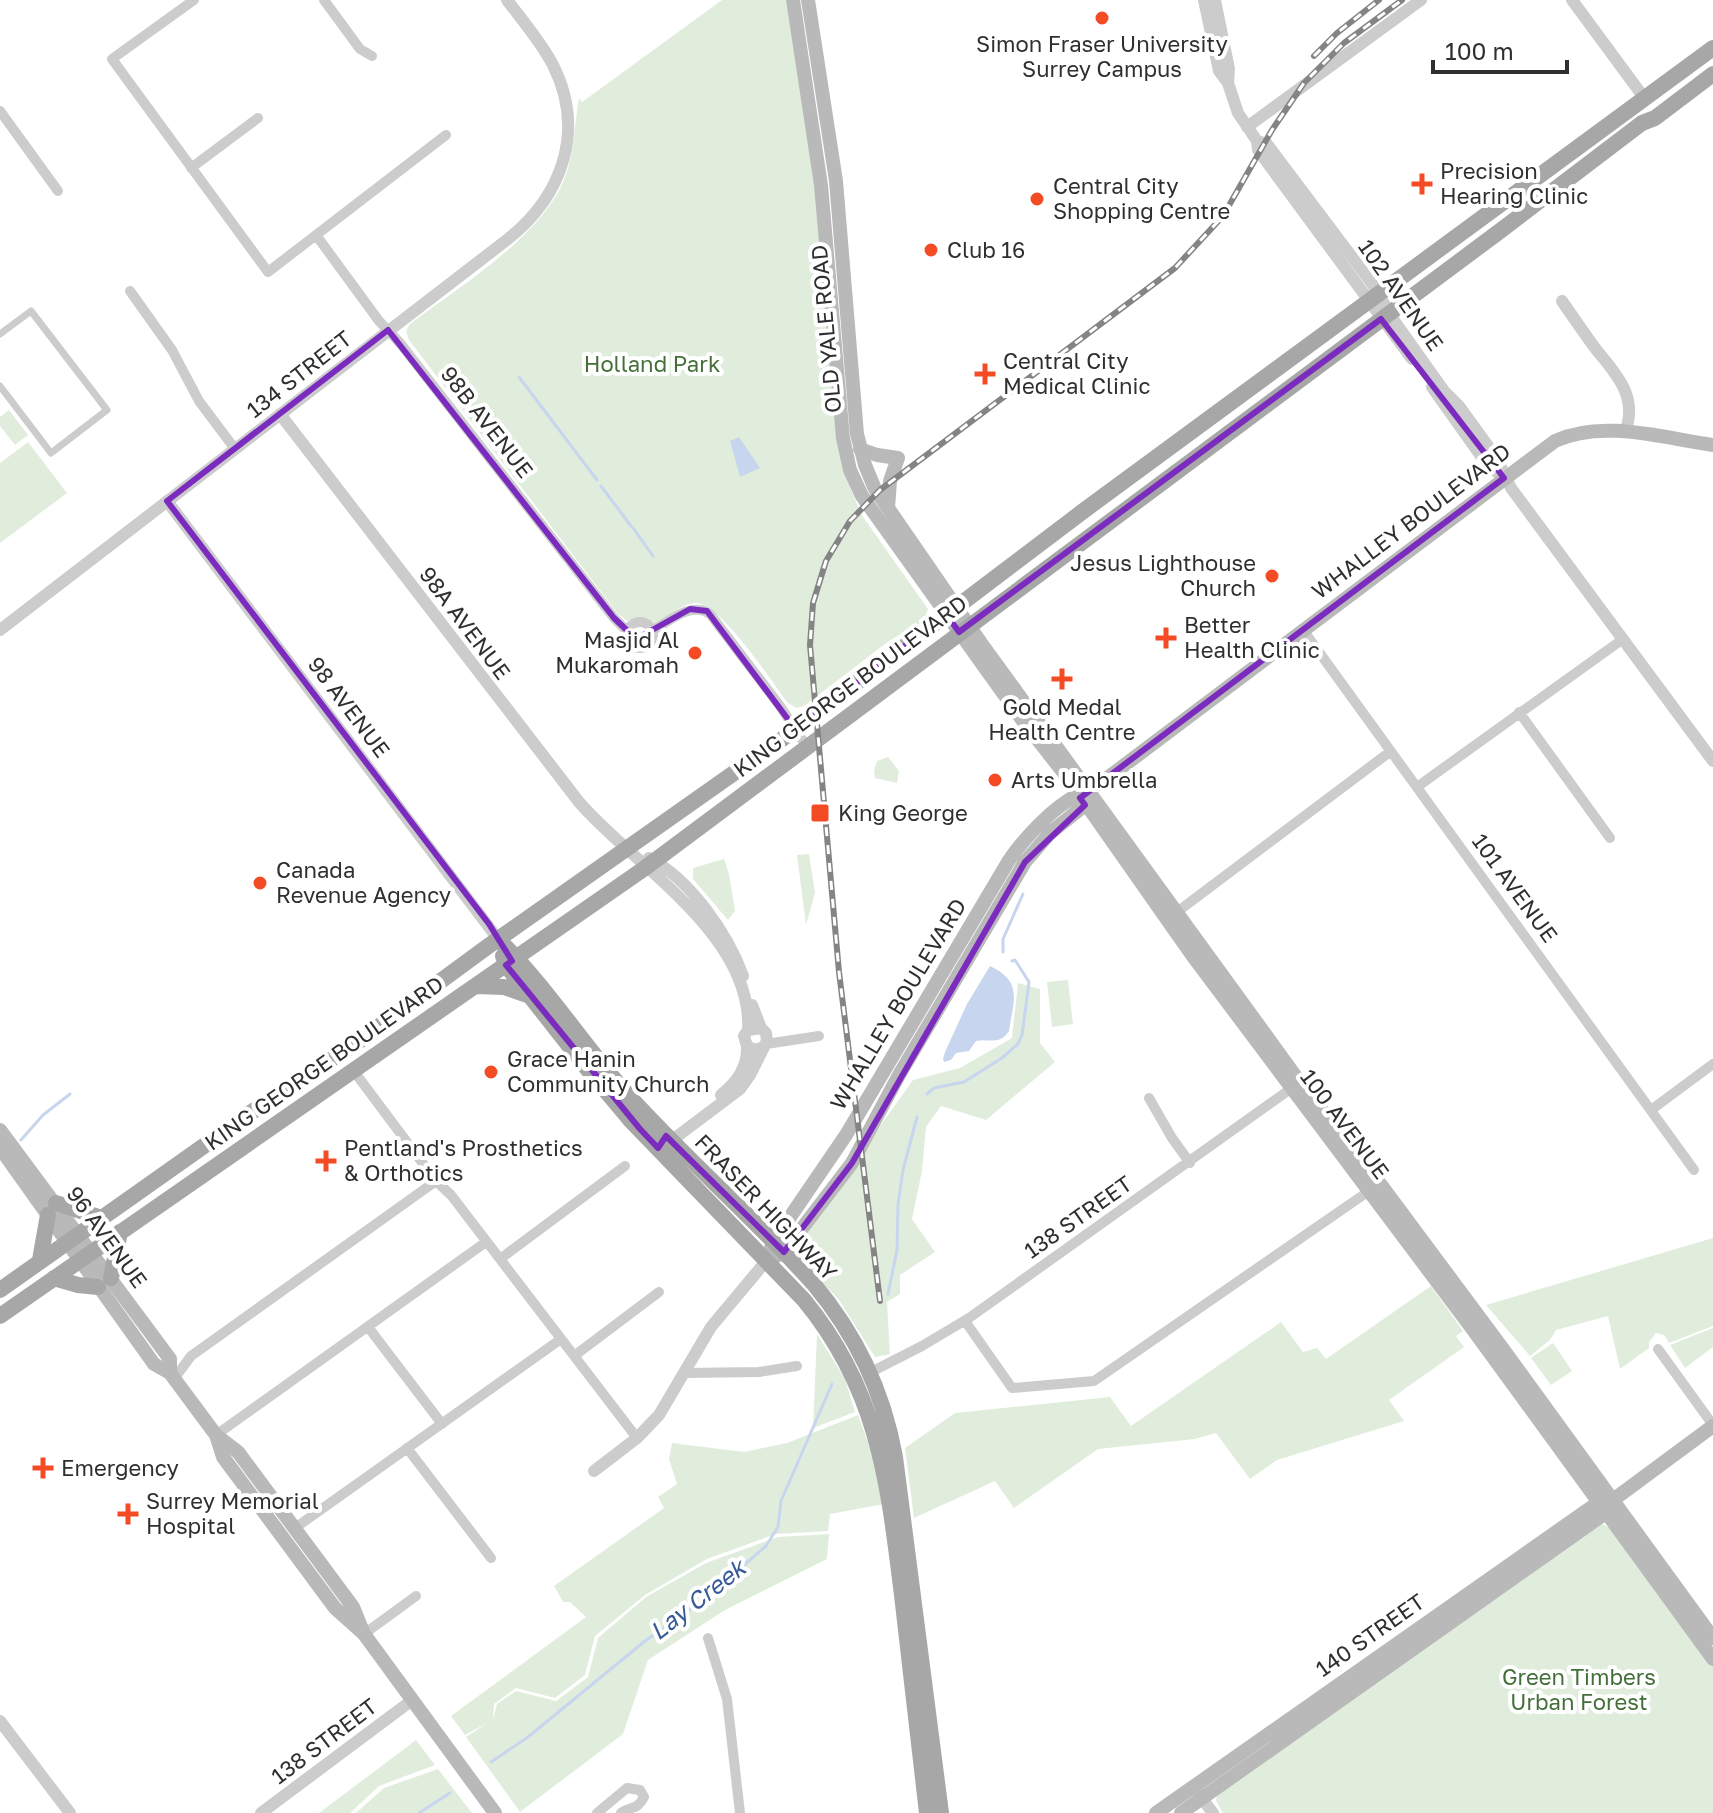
<svg xmlns="http://www.w3.org/2000/svg" width="1713" height="1813" font-family="'Golos Text',sans-serif">
<style>
.green{fill:#e1eddc}
.water{fill:#c7d5ef}
.lines{fill:none;stroke-linecap:round;stroke-linejoin:round}
.stream{stroke:#c7d5ef;stroke-width:3}
.pedestrian{stroke:#ccc;stroke-width:7}
.minor{stroke:#ccc;stroke-width:10}
.tertiary{stroke:#ccc;stroke-width:12}
.secondary{stroke:#b9b9b9;stroke-width:14}
.primary{stroke:#a7a7a7;stroke-width:16}
.rail-casing{stroke:#848484;stroke-width:6}
.rail{stroke:#fff;stroke-width:3;stroke-dasharray:9;stroke-linecap:butt}
.marked{fill:none;stroke:#7b2cbf;stroke-width:6;stroke-linejoin:round}
.poi-dot{fill:#f34b24;stroke:#fff;stroke-width:3}
.labels{text-anchor:middle;stroke-width:8;stroke-linejoin:round;paint-order:stroke}
.poi-label{font-size:22px;fill:#2f2f2f;stroke:#fff;text-anchor:start}
.street-label{font-size:22px;fill:#2f2f2f;stroke:#fff}
.park-label{font-size:22px;fill:#446f39;stroke:#fff}
.water-label{font-size:24px;font-style:italic;fill:#365998;stroke:#fff}
</style>
<rect width="100%" height="100%" fill="#fff"/>
<!-- green -->
<path class="green" d="M722,0h64l31,196 26,274 18,44 67,95 -4,12 -35,20 -85,65 -7,2 -9,-5c-16,-21 -69,-102 -93,-100 -14,1 -27,14 -40,20l-14,-4 -14,2 -9,-7 -209,-274 -3,-9 4,-7c50,-38 133,-88 155,-147 10,-25 9,-53 14,-79l3,4z
M9,410l19,25 -13,10 -15,-19v-9z
M28,442l39,51 -67,50v-80z
M888,757l11,14 -2,12 -22,-5 -1,-7 3,-10z
M809,854l6,39 -9,32 -9,-70z
M724,859l5,15 6,37 -7,9 -35,-41v-11z
M1068,980l5,44 -21,3 -5,-45z
M1018,983l22,6v54l15,19 -69,58 -45,-14 -15,21 -4,44 -10,48 23,33 -35,23v19l-13,8 3,52 -15,3 -36,-57 -47,-51 121,-169 47,-12 52,-30z
M1713,1238v88l-44,17 -5,-8 -8,-2 -7,9v6l-29,21 -12,-53 -52,14 -6,10 -20,16 -44,-51z
M1431,1286l32,45 -7,5 8,11 -75,53 15,21 -127,39 -27,19 -34,-46 -21,6 -97,10 -84,59 -19,-27 -81,37 -9,-70 50,-35 155,-16 21,29 150,-104 22,30 14,-4 9,11z
M1713,1328v19l-28,21 -15,-23z
M817,1334l28,45 10,33 -42,16z
M1553,1343l19,28 -21,14 -20,-27z
M858,1415l19,52 7,37 -54,10 -2,17 -52,3 -69,25 -62,36 -50,41 -10,39 -30,23 -39,-10 -22,16 -1,16 4,-16 19,-13 40,10 32,-24 10,-39 48,-41 60,-34 72,-26 51,-3 -2,25 -102,51 -77,50 -25,74 -103,78 -54,-75 21,-14 -22,12 -14,-19 135,-99 -16,-15h-7l-9,-16 110,-78 -6,-11 19,-13 -8,-25 3,-16 72,9 43,-9z
M1602,1524l12,6 99,136v147h-490l-7,-12 1,-6z
M416,1740l19,25 -56,21 -29,27h-31z
M438,1769l34,44h-116l28,-25z"/>
<!-- water -->
<path class="water" d="M739,437l21,31 -20,9 -10,-36z
M990,966c34,16 23,35 19,65 -10,15 -20,7 -33,10l-7,10 -13,2 -5,7 -7,2 -1,-3 2,-7 22,-48z"/>
<g class="lines">
<!-- stream -->
<path class="stream" d="M519,377l78,103
M601,486l30,40
M633,528l20,28
M1003,952v-13l20,-45
M927,1094l7,-6 30,-6 38,-24 16,-14 4,-9 7,-53 -14,-22 -3,1
M21,1140l22,-25 27,-21
M888,1294l9,-44 1,-46 5,-34 14,-53
M491,1762l37,-25 117,-96 60,-42 61,-53 12,-19 3,-26 51,-117
M419,1813l31,-20"/>
<!-- pedestrian -->
<path class="pedestrian" d="M0,334l31,-23 76,99 -56,43 -51,-67"/>
<!-- minor -->
<path class="minor" d="M194,0l-82,59 156,213 178,-137
M324,0l36,49 12,7
M0,111l58,80
M191,168l67,-50
M316,235l63,86 21,22 214,275 13,13
M130,291l42,59 27,51 36,48
M627 635a13 13 0 1 1 26 0a13 13 0 1 1-26 0Z
M653,630c17,-9 38,-29 57,-16l70,92 27,41
M1303,630l391,540
M1519,712l91,126
M1417,787l206,-148
M1177,912l214,-161
M766,1044l53,-8
M353,1070l83,111 15,14 186,243
M1149,1098l23,40 18,25
M1651,1110l62,-46
M500,1259l125,-93
M965,1321l47,67 82,-7 275,-190
M368,1327l74,97
M1658,1349l55,76
M574,1356l85,-64
M871,1372l51,-26 47,-28 327,-233
M684,1373l75,-1 38,-6
M174,1379l17,-23 245,-175
M216,1435l270,-193
M407,1448l84,110
M295,1528l266,-189
M364,1634l52,-38
M708,1638l19,61 13,114
M597,1813l30,-25 13,2 4,7c-8,15 -13,8 -23,16"/>
<!-- tertiary -->
<path class="tertiary" d="M1204,0l15,71 9,12 10,30 19,28 1,9 154,209
M1215,0l14,69 -1,14
M1572,0l73,99
M1247,127l174,-127
M1257,141l10,3 106,141 22,37 49,69 15,15 37,51 15,31 202,273
M1562,301c11,16 22,32 33,47 20,25 44,48 30,84
M1432,387l54,76 16,13
M280,414l299,388c55,64 174,132 169,228
M167,501l331,438
M0,630l508,-391c54,-43 78,-108 45,-174 -12,-23 -30,-44 -46,-65
M649,858c41,21 79,76 94,118
M752,1005l9,23
M721,1095c16,-13 27,-28 26,-49
M667,1144l73,-55 10,-14 17,-34 -1,-8 -5,-5 -13,2 -4,6 3,10 8,4 9,-3
M594,1471l43,-33 22,-23 52,-88 56,-67
M0,1721l70,92
M1198,1793l15,20
M261,1813l150,-112"/>
<!-- secondary -->
<path class="secondary" d="M793,0l28,185 22,253 7,32 12,26 161,225 44,56 125,178 282,376 239,328
M808,0l28,181 21,253 8,31 10,24 106,154 313,431 87,111 119,160 213,293
M860,449l17,6 21,3 -8,23 -2,27
M0,1130l170,229v14
M0,1148l154,216 16,9 46,62 22,17 115,155 11,27
M775,1257l9,-5 68,-89 47,-88 126,-213 25,-29 35,-28 2,-6
M767,1260l6,-18 73,-107 162,-273c16,-24 45,-55 71,-68 9,-4 15,-7 23,-12l453,-341c47,-22 108,-3 158,4
M216,1435l7,22 112,151 29,26 131,179
M1156,1813l443,-311 14,-2 100,-74
M1181,1813l426,-301 4,-9"/>
<!-- primary -->
<path class="primary" d="M498,939c48,47 85,106 130,156 59,65 126,123 185,188 43,52 70,107 82,174l46,356
M503,956l3,9 9,12 70,89 47,56 172,178c75,91 84,183 98,295 9,73 16,145 25,218
M475,986l29,1 26,9
M56,1203l46,15
M40,1260l8,-45
M54,1278l24,7 20,2
M111,1278l9,-46
M0,1290l276,-195 79,-51 132,-97 298,-210 297,-225 631,-464
M0,1316l645,-448 855,-637 142,-108 13,-5 58,-44"/>
<!-- rail casing -->
<g class="rail-casing">
<path id="rail" d="M1314,56l23,-23 42,-33
M880,1301l-41,-329 -29,-327 3,-42 13,-42 24,-40 30,-31 295,-222 48,-52 49,-86 32,-47 40,-40 58,-43"/>
</g>
<!-- rail -->
<use href="#rail" class="rail"/>
</g>
<!-- marked area -->
<path class="marked" d="M1381,319l123,159 -424,320 5,7 -60,57 -173,301 -68,89 -118,-116 -8,12 -18,-19 -134,-164 6,-4 -23,-37 -322,-423 221,-171 226,288 22,21 54,-30 17,2 89,119 150,-116 13,18z"/>
<!-- markers -->
<g class="poi-dot">
<circle cx="1102" cy="18" r="8"/>
<path d="M1418 172h8v8h8v8h-8v8h-8v-8h-8v-8h8z"/>
<circle cx="1037" cy="199" r="8"/>
<circle cx="931" cy="250" r="8"/>
<path d="M981 362h8v8h8v8h-8v8h-8v-8h-8v-8h8z"/>
<circle cx="1272" cy="576" r="8"/>
<path d="M1162 626h8v8h8v8h-8v8h-8v-8h-8v-8h8z"/>
<circle cx="695" cy="653" r="8"/>
<path d="M1058 667h8v8h8v8h-8v8h-8v-8h-8v-8h8z"/>
<circle cx="995" cy="780" r="8"/>
<rect x="810" y="803" width="20" height="20" rx="4"/>
<circle cx="260" cy="883" r="8"/>
<circle cx="491" cy="1072" r="8"/>
<path d="M322 1149h8v8h8v8h-8v8h-8v-8h-8v-8h8z"/>
<path d="M39 1456h8v8h8v8h-8v8h-8v-8h-8v-8h8z"/>
<path d="M124 1502h8v8h8v8h-8v8h-8v-8h-8v-8h8z"/>
</g>
<g class="labels">
<!-- poi labels -->
<g class="poi-label">
<text x="1102" y="52" text-anchor="middle">Simon Fraser University<tspan x="1102" dy="25">Surrey Campus</tspan></text>
<text x="1440" y="179">Precision<tspan x="1440" dy="25">Hearing Clinic</tspan></text>
<text x="1053" y="194">Central City<tspan x="1053" dy="25">Shopping Centre</tspan></text>
<text x="947" y="258">Club 16</text>
<text x="1003" y="369">Central City<tspan x="1003" dy="25">Medical Clinic</tspan></text>
<text x="1256" y="571" text-anchor="end">Jesus Lighthouse<tspan x="1256" dy="25">Church</tspan></text>
<text x="1184" y="633">Better<tspan x="1184" dy="25">Health Clinic</tspan></text>
<text x="679" y="648" text-anchor="end">Masjid Al<tspan x="679" dy="25">Mukaromah</tspan></text>
<text x="1062" y="715" text-anchor="middle">Gold Medal<tspan x="1062" dy="25">Health Centre</tspan></text>
<text x="1011" y="788">Arts Umbrella</text>
<text x="838" y="821">King George</text>
<text x="276" y="878">Canada<tspan x="276" dy="25">Revenue Agency</tspan></text>
<text x="507" y="1067">Grace Hanin<tspan x="507" dy="25">Community Church</tspan></text>
<text x="344" y="1156">Pentland's Prosthetics<tspan x="344" dy="25">&amp; Orthotics</tspan></text>
<text x="61" y="1476">Emergency</text>
<text x="146" y="1509">Surrey Memorial<tspan x="146" dy="25">Hospital</tspan></text>
</g>
<!-- street labels -->
<g class="street-label">
<text transform="translate(1401 295) rotate(55)" y="8">102 AVENUE</text>
<text transform="translate(826 329) rotate(-95)" y="8">OLD YALE ROAD</text>
<text transform="translate(299 374) rotate(-38)" y="8">134 STREET</text>
<text transform="translate(487 422) rotate(52)" y="8">98B AVENUE</text>
<text transform="translate(1411 521) rotate(-37)" y="8">WHALLEY BOULEVARD</text>
<text transform="translate(465 623) rotate(53)" y="8">98A AVENUE</text>
<text transform="translate(850 686) rotate(-37)" y="8">KING GEORGE BOULEVARD</text>
<text transform="translate(349 707) rotate(53)" y="8">98 AVENUE</text>
<text transform="translate(1515 888) rotate(54)" y="8">101 AVENUE</text>
<text transform="translate(898 1004) rotate(-59)" y="8">WHALLEY BOULEVARD</text>
<text transform="translate(324 1063) rotate(-35)" y="8">KING GEORGE BOULEVARD</text>
<text transform="translate(1345 1124) rotate(53)" y="8">100 AVENUE</text>
<text transform="translate(766 1207) rotate(46)" y="8">FRASER HIGHWAY</text>
<text transform="translate(1078 1217) rotate(-35)" y="8">138 STREET</text>
<text transform="translate(107 1237) rotate(54)" y="8">96 AVENUE</text>
<text transform="translate(1370 1635) rotate(-35)" y="8">140 STREET</text>
<text transform="translate(324 1741) rotate(-37)" y="8">138 STREET</text>
</g>
<!-- park labels -->
<g class="park-label">
<text x="652" y="372">Holland Park</text>
<text x="1579" y="1685">Green Timbers<tspan x="1579" dy="25">Urban Forest</tspan></text>
</g>
<!-- water labels -->
<g class="water-label">
<text transform="translate(698 1600) rotate(-38)" y="8">Lay Creek</text>
</g>
</g>
<!-- scale -->
<path d="M1433 60v12h134v-12" fill="none" stroke="#2f2f2f" stroke-width="4"/>
<text x="1445" y="60" font-size="24" fill="#2f2f2f" stroke="#ffffff" stroke-width="6" paint-order="stroke">100 m</text>
</svg>
